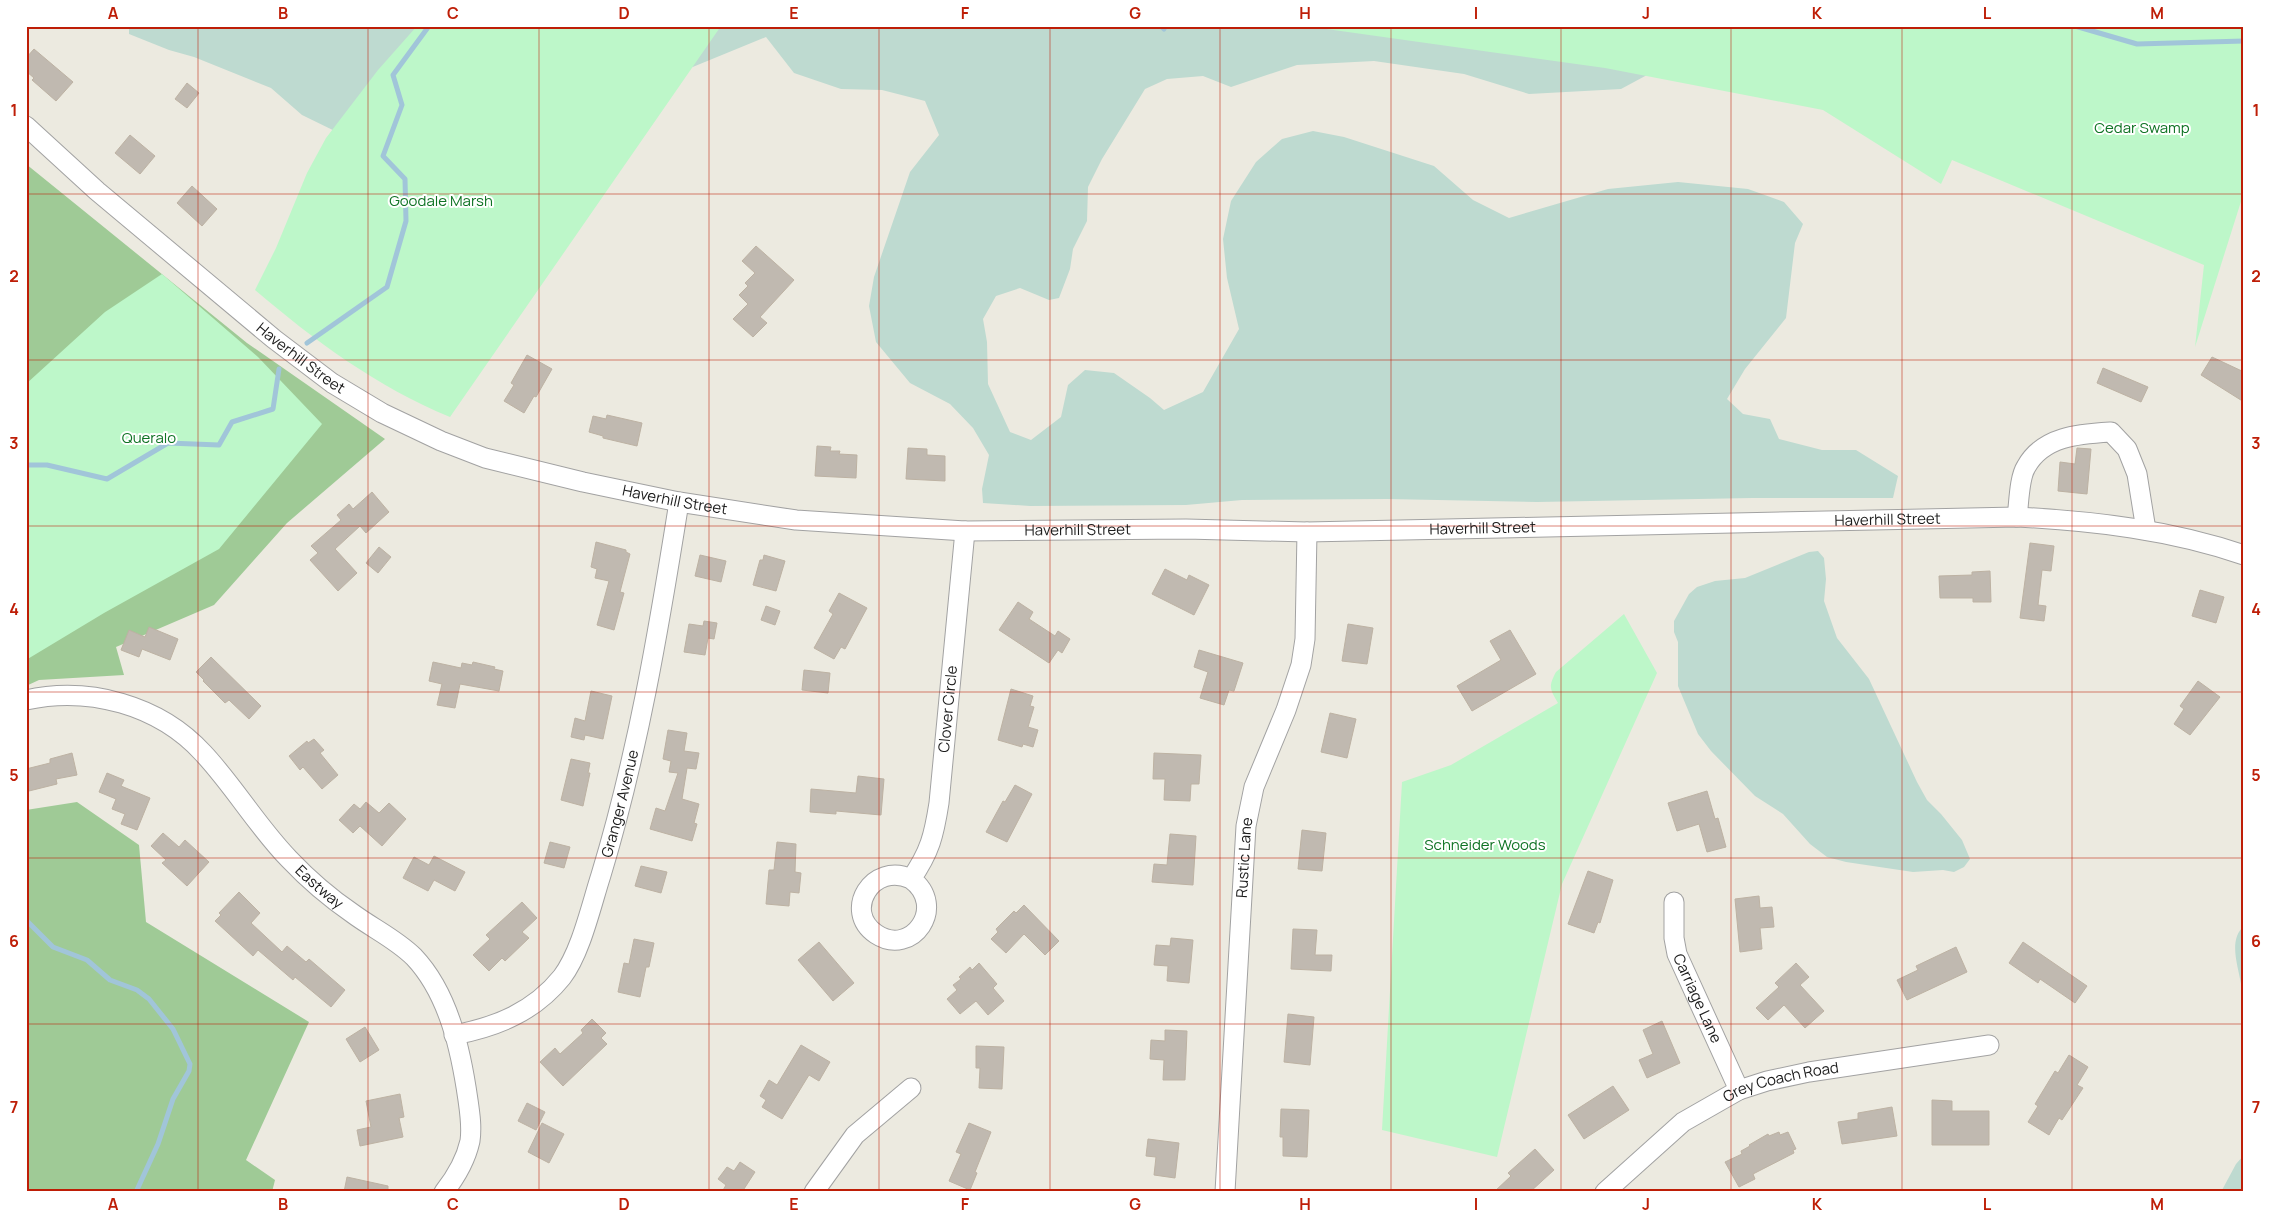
<svg xmlns="http://www.w3.org/2000/svg" width="2270" height="1218" font-family="Manrope,sans-serif">
<style>
.forest{fill:#9fca96}
.wetland{fill:#bedad0}
.park{fill:#bdf7c9}
.lines{fill:none;stroke-linecap:round;stroke-linejoin:round}
.stream{stroke:#a1c5d9;stroke-width:5}
.building{fill:#c0b9b0;stroke:#bdb2a3}
.minor-casing{stroke:#a2a2a2;stroke-width:21}
.minor{stroke:#fff;stroke-width:19}
.grid{fill:none;stroke:#be1e07;stroke-width:1;stroke-opacity:0.55}
.labels{text-anchor:middle;stroke-width:4;stroke-linejoin:round;paint-order:stroke}
.park-label{font-size:15px;fill:#0f7324;stroke:#fff}
.street-label{font-size:15px;fill:#1b1b1b;stroke:#fff}
.neatline{fill:none;stroke:#be1e07;stroke-width:2}
.grid-label{font-size:16px;text-anchor:middle;font-weight:bold;fill:#be1e07}
</style>
<rect width="100%" height="100%" fill="#eceae0"/>
<!-- forest -->
<path class="forest" d="M26,164l221,179 138,96 -98,84 -73,82 -98,42 8,28 -85,5 -13,6z
M77,802l62,43 7,77 163,100 -63,138 29,20 -3,12h-243l-3,-26v-356z"/>
<!-- wetland -->
<path class="wetland" d="M129,26h1589l-45,35 -52,28 -92,5 -65,-20 -90,-13 -77,4 -66,22 -28,-11 -36,3 -22,10 -43,70 -14,28 -1,34 -14,28 -3,20 -11,29 -10,2 -29,-12 -24,8 -13,23 4,23 1,42 22,48 21,8 30,-23 7,-32 17,-15 29,3 36,25 14,12 39,-18 36,-63 -12,-51 -4,-39 8,-38 25,-39 26,-23 31,-8 31,6 90,29 39,34 36,18 99,-29 70,-7 70,7 36,13 19,22 -8,19 -9,75 -41,51 -18,30 16,15 27,5 9,20 43,11h34l42,26 -5,22h-141l-215,4 -150,-3 -145,1 -56,5 -156,1 -47,-3 -1,-14 7,-34 -16,-27 -23,-24 -40,-21 -34,-41 -7,-36 5,-29 36,-105 29,-37 -14,-34 -43,-11 -41,-1 -47,-16 -28,-36 -105,43 -318,55 -41,-20 -31,-27 -77,-31 -25,-7 -40,-16z
M1818,551l6,7 2,21 -2,22 13,37 32,41 48,103 10,18 14,14 21,26 8,19 -6,8 -10,5 -11,-2 -30,2 -67,-10 -19,-5 -17,-13 -27,-30 -28,-18 -44,-45 -13,-17 -20,-48v-44l-4,-10v-11l15,-27 8,-7 18,-6 30,-3 64,-26z
M2244,926v62l-3,-4c-3,-19 -13,-44 3,-58z
M2244,1155v37h-23l15,-28z"/>
<!-- park -->
<path class="park" d="M417,26h304l-271,391c-73,-30 -135,-76 -195,-127l21,-42 31,-75 19,-35 52,-68z
M1305,26h939v166l-49,155 9,-82 -252,-105 -11,24 -118,-74 -218,-42z
M162,274l96,83 64,67 -103,125 -115,64 -78,47v-276l79,-72z
M1624,614l33,59 -95,211 -65,273 -115,-27 20,-348 49,-17 107,-62c-8,-14 -10,-16 -2,-31z"/>
<g class="lines">
<!-- stream -->
<path class="stream" d="M1161,26l3,3 1,-3
M2075,26l62,18 107,-3
M307,343l80,-56 19,-66 -1,-42 -22,-23 19,-51 -9,-30 36,-49
M26,465h21l60,14 61,-36 51,2 13,-23 41,-13 6,-40
M26,920l27,27 34,13 23,20 27,10 12,9 24,30 17,35 -1,7 -16,28 -15,45 -22,48"/>
</g>
<!-- building -->
<path class="building" d="M34,49l39,33 -17,19 -24,-21 2,-2 -8,-7v-13z
M187,83l12,10 -12,15 -12,-9z
M130,135l25,21 -15,18 -25,-21z
M192,186l25,23 -15,17 -25,-23z
M756,246l38,34 -34,37 7,6 -14,14 -20,-18 15,-15 -9,-9 9,-9 -3,-3 10,-10 -13,-12z
M527,355l25,14 -16,28 -2,-1 -10,17 -20,-12 10,-16 -3,-2z
M2212,357l32,15v30l-43,-27z
M2103,368l45,19 -7,15 -44,-19z
M607,415l35,8 -5,23 -34,-8v-2l-14,-4 4,-16 13,3z
M817,446l14,1 -1,4h10l-1,3 18,1 -1,23 -41,-2z
M908,448l19,1v6l18,1v25l-39,-2z
M2077,448l14,1 -4,45 -29,-3 2,-29 15,2z
M372,492l17,20 -23,21 -6,-7 -25,23 22,24 -19,18 -28,-31 8,-7 -7,-7 30,-26 -4,-5 12,-11 4,5z
M596,542l30,8v2l4,2 -10,38 4,1 -10,37 -17,-5 12,-44 -14,-3 2,-9 -6,-2z
M2030,543l24,3 -3,25 -9,-1 -4,35 8,1 -2,15 -24,-3z
M379,547l12,10 -13,16 -12,-10z
M700,555l26,6 -5,21 -26,-6z
M764,555l21,6 -9,30 -23,-6 7,-25h3z
M1165,569l22,11 2,-5 20,10 -15,30 -42,-21z
M1990,571l1,31h-18v-4h-33l-1,-22 33,-1v-3z
M2200,590l24,7 -8,26 -24,-7z
M839,593l28,15 -22,41 -4,-2 -7,12 -20,-11 19,-34 -4,-3z
M1018,602l15,10 -4,7 26,17 3,-5 12,8 -8,14 -4,-3 -9,13 -50,-33z
M766,606l14,5 -5,14 -14,-5z
M704,621l13,2 -3,16 -6,-1 -3,17 -21,-3 5,-28 14,2z
M1348,624l25,4 -6,36 -25,-3z
M149,627l29,12 -8,21 -28,-11 -3,8 -18,-7 8,-20 16,7z
M1510,630l26,44 -64,37 -15,-25 44,-26 -11,-19z
M1199,650l44,13 -9,28 -5,-1 -5,15 -24,-7 8,-26 -14,-5z
M211,657l50,49 -12,13 -20,-19 -4,3 -22,-22 1,-1 -8,-8z
M433,662l28,6 1,-5 10,2 1,-3 22,5 -1,2 9,2 -4,20 -39,-7 -5,24 -18,-3 5,-21 -13,-3z
M804,670l26,3 -2,20 -26,-3z
M2198,681l22,16 -30,38 -16,-11 10,-15 -4,-3z
M1011,689l22,7 -3,10 4,1 -6,20 10,3 -5,17 -10,-3 -1,3 -24,-7z
M591,691l21,5 -9,43 -18,-4 -1,5 -13,-3 4,-19 10,3z
M1330,713l26,6 -9,39 -26,-6z
M668,730l19,3 -3,18 15,2 -3,16 -9,-1 -5,31 17,5 -5,19 3,1 -5,17 -42,-12 6,-21 9,3 13,-38 -9,-1 2,-11 -8,-2z
M314,739l10,11 -4,3 18,22 -16,14 -19,-22 -3,3 -11,-14 18,-15 1,2z
M72,753l5,22 -21,4 1,5 -28,7 -3,-22 24,-6v-4z
M1154,753l47,2 -2,29h-8l-1,17 -26,-1 1,-21h-12z
M571,759l19,4 -2,10h2l-7,33 -22,-6z
M107,773l17,7 -3,6 29,12 -13,32 -16,-6 4,-10 -13,-5 4,-10 -17,-7z
M858,776l26,3 -3,36 -45,-4v3l-26,-2 1,-23 45,4z
M1015,785l17,9 -25,48 -21,-10 17,-31 2,1z
M1707,791l8,28 3,-1 8,29 -19,5 -8,-28 -22,7 -9,-28z
M366,802l13,11 10,-10 17,16 -24,27 -22,-20 -7,7 -14,-13 15,-16 6,5z
M1302,830l24,3 -4,38 -24,-2z
M163,833l16,14 6,-7 24,22 -22,24 -25,-23 4,-3 -15,-14z
M1170,834l26,2 -3,49 -41,-3 2,-18 13,1z
M550,842l20,5 -6,21 -20,-5z
M777,842l19,2 -1,28 6,1 -2,20 -9,-1 -1,14 -23,-2 3,-34h5z
M434,856l31,16 -10,19 -21,-11 -6,11 -25,-13 11,-21 15,8z
M641,866l26,6 -6,21 -26,-7z
M1588,871l25,9 -13,43 -2,-1 -4,11 -26,-9z
M239,892l21,21 -9,10 31,29 5,-6 19,16 3,-3 36,31 -14,17 -36,-30 -2,3 -35,-30 -5,6 -38,-35 6,-6 -2,-2z
M1759,896l1,12 12,-1 2,20 -14,1 2,21 -22,3 -5,-53z
M522,902l15,16 -15,14 7,6 -24,23 -3,-3 -13,13 -16,-16 17,-16 -4,-4z
M1024,905l35,36 -14,14 -21,-21 -18,19 -15,-14 7,-7 -2,-3 18,-18 2,2z
M1293,929l24,1 -2,25h17l-1,16 -40,-2z
M1171,938l22,2 -4,43 -22,-2 1,-15 -14,-1 2,-20 14,1z
M634,939l20,4 -5,24h-3l-6,30 -22,-5 6,-29 5,1z
M819,942l35,41 -21,18 -35,-41z
M2023,942l64,44 -12,17 -35,-24 -2,4 -29,-20z
M1956,947l11,25 -60,28 -10,-20 21,-10 -2,-4z
M979,963l18,21 -4,4 11,13 -16,14 -12,-14 -16,13 -13,-15 10,-9 -4,-5 8,-6 -2,-2 11,-10 2,3z
M1796,963l13,14 -9,8 24,26 -19,17 -21,-23 -16,15 -12,-12 23,-21 -4,-4z
M1288,1014l26,3 -4,48 -26,-3z
M592,1019l14,14 -5,5 6,6 -44,42 -23,-24 15,-14 5,6 23,-21 -2,-3z
M1662,1021l18,42 -33,15 -8,-18 14,-6 -10,-24z
M365,1027l14,23 -19,12 -14,-23z
M1165,1030l22,1 -2,49h-22l1,-20 -14,-1 1,-19 14,1z
M801,1045l29,17 -11,19 -10,-6 -27,44 -20,-12 4,-7 -6,-4 9,-16 8,5z
M976,1046l28,1 -2,42 -23,-1 1,-20h-4z
M2069,1055l19,12 -11,18 6,3 -21,32 -3,-2 -10,17 -21,-13 10,-16 -3,-2 20,-33 3,2z
M1613,1086l16,24 -45,29 -16,-24z
M400,1094l4,23 -5,1 4,19 -43,9 -3,-16 14,-3 -5,-26z
M1932,1100l20,1v10h37v34h-57z
M527,1103l18,9 -9,18 -18,-9z
M1892,1107l5,29 -55,8 -4,-22 20,-3v-6z
M1281,1109l28,1 -2,47 -24,-1v-19h-3z
M542,1123l22,11 -15,29 -21,-11z
M969,1123l22,9 -16,40 2,1 -7,17 -21,-9 12,-27 -5,-2z
M1779,1132l1,3 8,-3 8,17 -3,1 1,3 -41,21 2,5 -16,8 -14,-25 17,-8 -1,-3 9,-5 -1,-1 19,-11 1,2z
M1148,1139l31,4 -4,35 -21,-3 2,-18 -10,-1z
M1535,1149l19,21 -24,22h-36l17,-16 -3,-3z
M740,1162l15,10 -13,20h-20l4,-7 -8,-6 9,-12 7,4z
M347,1177l41,9v6h-44z"/>
<g class="lines">
<!-- minor casing -->
<g class="minor-casing">
<g id="minor">
<path id="s1" d="M26,126l71,65 177,148 58,44 50,30 59,28 44,17 98,24 96,20 117,18 169,11 221,-2 121,3 710,-15c77,4 154,13 227,38"/>
<path d="M2017,517c2,-13 2,-39 9,-50 17,-31 53,-33 85,-35l16,17 10,25 9,56"/>
<path id="s2" d="M26,700c63,-14 133,5 177,53 31,33 54,73 86,106 19,20 41,39 63,54 20,15 44,26 62,44 35,37 47,94 54,143 2,14 4,27 2,41 -4,18 -15,37 -26,51"/>
<path id="s3" d="M911,879c37,27 1,79 -35,55 -34,-23 -3,-73 35,-55 19,-27 23,-44 28,-76l26,-272"/>
<path id="s4" d="M1674,902v36l3,16 62,136"/>
<path id="s5" d="M454,1035c42,-8 80,-23 108,-58 19,-25 29,-71 39,-102 37,-122 58,-247 78,-373"/>
<path d="M814,1192l41,-57 56,-47"/>
<path id="s6" d="M1225,1192l21,-366 8,-39 32,-77 15,-45 4,-26 2,-107"/>
<path id="s7" d="M1605,1192l78,-70 56,-32 28,-9 42,-9 180,-27"/>
</g>
</g>
<!-- minor -->
<use href="#minor" class="minor"/>
</g>
<!-- grid -->
<path class="grid" d="M198,26v1166M368,26v1166M539,26v1166M709,26v1166M879,26v1166M1050,26v1166M1220,26v1166M1391,26v1166M1561,26v1166M1731,26v1166M1902,26v1166M2072,26v1166M26,194h2218M26,360h2218M26,526h2218M26,692h2218M26,858h2218M26,1024h2218"/>
<g class="labels">
<!-- park labels -->
<g class="park-label">
<text x="2142" y="133">Cedar Swamp</text>
<text x="441" y="206">Goodale Marsh</text>
<text x="149" y="443">Queralo</text>
<text x="1485" y="850">Schneider Woods</text>
</g>
<!-- street labels -->
<g class="street-label">
<text dy="5" stroke="none"><textPath href="#s1" startOffset="360">Haverhill Street</textPath></text>
<text dy="5" stroke="none"><textPath href="#s1" startOffset="765">Haverhill Street</textPath></text>
<text dy="5" stroke="none"><textPath href="#s1" startOffset="1980">Haverhill Street</textPath></text>
<text dy="5" stroke="none"><textPath href="#s1" startOffset="1575">Haverhill Street</textPath></text>
<text dy="5" stroke="none"><textPath href="#s1" startOffset="1170">Haverhill Street</textPath></text>
<text dy="5" stroke="none"><textPath href="#s3" startOffset="380">Clover Circle</textPath></text>
<text dy="5" stroke="none"><textPath href="#s5" startOffset="309">Granger Avenue</textPath></text>
<text dy="5" stroke="none"><textPath href="#s6" startOffset="335">Rustic Lane</textPath></text>
<text dy="5" stroke="none"><textPath href="#s2" startOffset="371">Eastway</textPath></text>
<text dy="5" stroke="none"><textPath href="#s4" startOffset="101">Carriage Lane</textPath></text>
<text dy="5" stroke="none"><textPath href="#s7" startOffset="212">Grey Coach Road</textPath></text>
</g>
</g>
<!-- border -->
<rect width="2270" height="1218" fill="none" stroke="#ffffff" stroke-width="55"/>
<rect x="28" y="28" width="2214" height="1162" class="neatline"/>
<g class="grid-label">
<text x="113" y="19">A</text>
<text x="283" y="19">B</text>
<text x="453" y="19">C</text>
<text x="624" y="19">D</text>
<text x="794" y="19">E</text>
<text x="965" y="19">F</text>
<text x="1135" y="19">G</text>
<text x="1305" y="19">H</text>
<text x="1476" y="19">I</text>
<text x="1646" y="19">J</text>
<text x="1817" y="19">K</text>
<text x="1987" y="19">L</text>
<text x="2157" y="19">M</text>
<text x="14" y="116">1</text>
<text x="2256" y="116">1</text>
<text x="14" y="282">2</text>
<text x="2256" y="282">2</text>
<text x="14" y="449">3</text>
<text x="2256" y="449">3</text>
<text x="14" y="615">4</text>
<text x="2256" y="615">4</text>
<text x="14" y="781">5</text>
<text x="2256" y="781">5</text>
<text x="14" y="947">6</text>
<text x="2256" y="947">6</text>
<text x="14" y="1113">7</text>
<text x="2256" y="1113">7</text>
<text x="113" y="1210">A</text>
<text x="283" y="1210">B</text>
<text x="453" y="1210">C</text>
<text x="624" y="1210">D</text>
<text x="794" y="1210">E</text>
<text x="965" y="1210">F</text>
<text x="1135" y="1210">G</text>
<text x="1305" y="1210">H</text>
<text x="1476" y="1210">I</text>
<text x="1646" y="1210">J</text>
<text x="1817" y="1210">K</text>
<text x="1987" y="1210">L</text>
<text x="2157" y="1210">M</text>
</g>
</svg>
